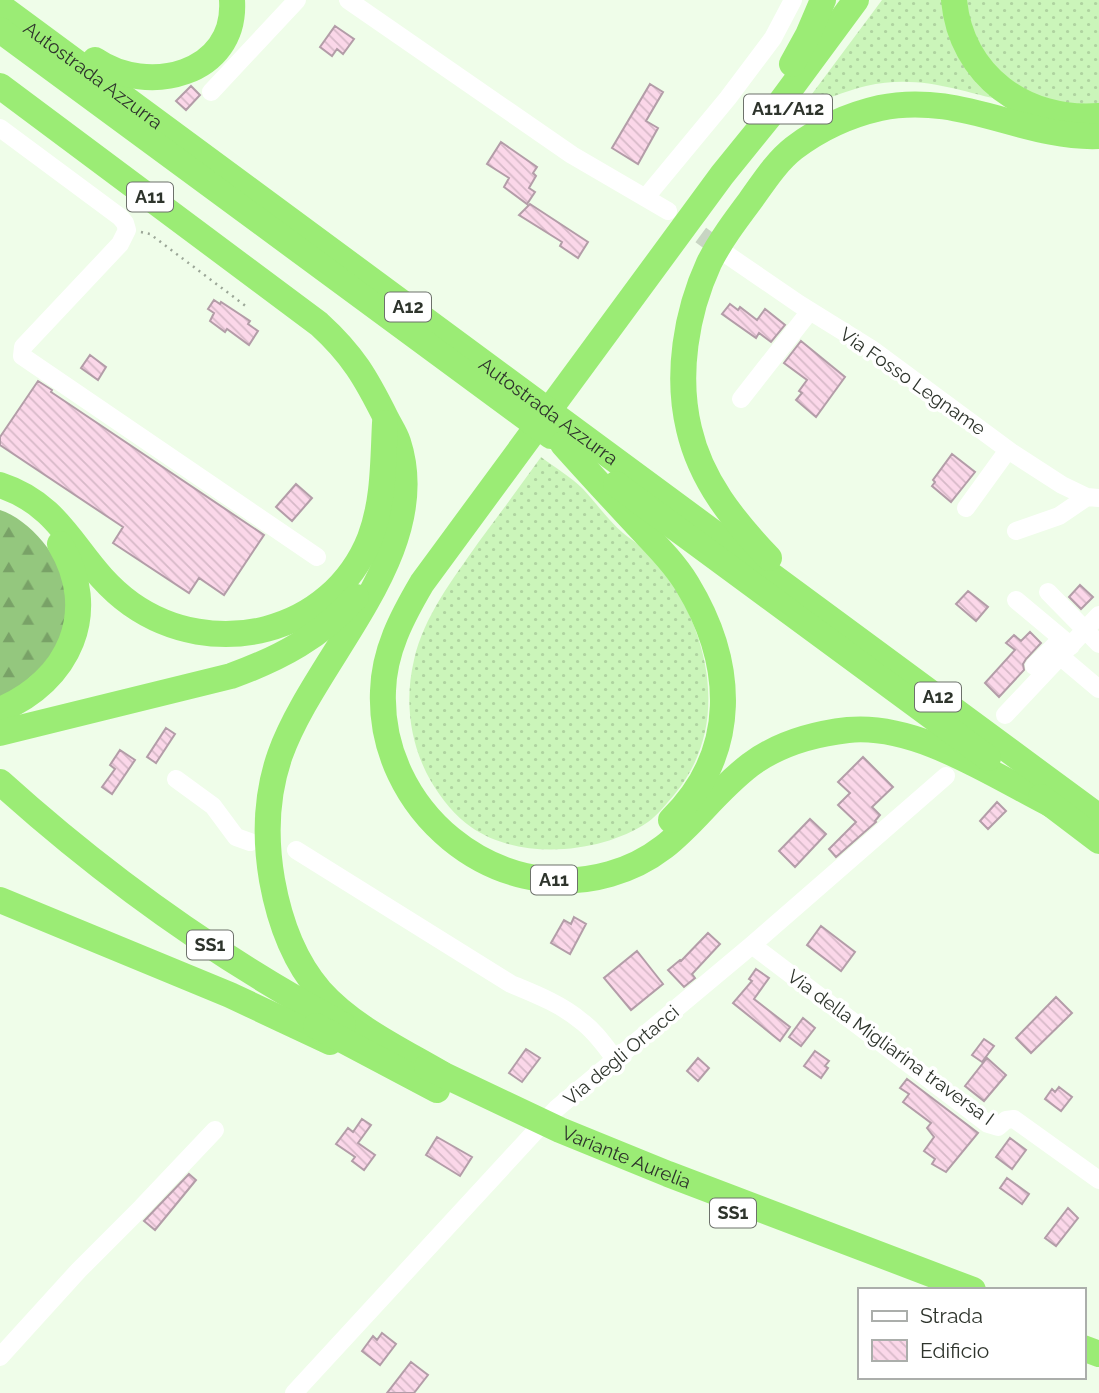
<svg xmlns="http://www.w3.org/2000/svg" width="1099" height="1393" font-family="Raleway,sans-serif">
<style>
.grass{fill:url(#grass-dots)}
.forest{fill:url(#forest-firs)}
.building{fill:url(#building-back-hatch);stroke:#b39da8;stroke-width:2}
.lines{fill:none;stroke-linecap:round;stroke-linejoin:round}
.minor-tunnel{stroke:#c8d5c3;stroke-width:18;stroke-dasharray:18 9;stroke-linecap:butt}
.path{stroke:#9ba697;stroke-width:2.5;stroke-dasharray:2 5;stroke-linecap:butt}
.minor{stroke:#fff;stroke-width:18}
.highway{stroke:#9bec75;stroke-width:26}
.labels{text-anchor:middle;stroke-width:7;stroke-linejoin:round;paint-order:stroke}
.shield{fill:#fff;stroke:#6d716b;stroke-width:2}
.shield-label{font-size:18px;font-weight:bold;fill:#2e342c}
.street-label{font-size:19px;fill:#2e342c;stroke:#fff}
</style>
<defs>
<pattern id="grass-dots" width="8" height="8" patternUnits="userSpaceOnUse" patternTransform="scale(1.75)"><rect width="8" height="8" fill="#cbf5ba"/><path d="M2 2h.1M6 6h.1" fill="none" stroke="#afd3a0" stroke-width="1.8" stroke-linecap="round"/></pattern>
<pattern id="forest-firs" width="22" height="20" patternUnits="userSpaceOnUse" patternTransform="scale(1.75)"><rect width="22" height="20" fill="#94c77e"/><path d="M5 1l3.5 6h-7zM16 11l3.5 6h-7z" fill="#79a267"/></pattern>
<pattern id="building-back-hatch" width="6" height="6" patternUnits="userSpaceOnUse" patternTransform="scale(1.75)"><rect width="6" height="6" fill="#fbd7e9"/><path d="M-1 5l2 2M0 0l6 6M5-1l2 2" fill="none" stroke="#d7b9c8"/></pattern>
</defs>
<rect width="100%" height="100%" fill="#effde9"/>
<!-- grass -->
<path class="grass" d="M882,0h65l58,101c-49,-11 -87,-27 -139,-15 -21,5 -41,14 -63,20z
M958,0h141v106l-59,-5 -54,-35z
M541,457c13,10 30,20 42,32 13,14 25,31 40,44 13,11 29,19 40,35 47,67 68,159 11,227 -8,9 -16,20 -26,27 -47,32 -129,39 -177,5 -15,-10 -30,-29 -39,-44 -22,-37 -28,-81 -18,-123 10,-44 39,-81 64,-117 21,-28 42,-57 63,-86z"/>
<!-- forest -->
<path class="forest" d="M0,510c29,9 63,49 66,80 2,19 -3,41 -5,60l-61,54z"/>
<!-- building -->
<path class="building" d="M335,26l19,13 -11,15 -6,-5 -5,7 -12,-9z
M650,84l13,8 -17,29 12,7 -20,36 -26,-16z
M191,86l9,9 -14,15 -10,-9z
M501,142l36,25 -4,6 3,3 -7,12 6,4 -8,12 -23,-17 5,-9 -22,-14z
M530,204l58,38 -10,16 -18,-12 2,-4 -43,-27z
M214,300l6,4 1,-2 29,19 -2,3 10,7 -9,14 -22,-16 -2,3 -15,-11 4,-8 -6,-4z
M730,304l8,6 2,-3 17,13 8,-11 20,16 -14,17 -12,-9 -3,5 -34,-24z
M801,341l44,36 -29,40 -20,-17 6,-7 -3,-2 8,-11 -23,-17z
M90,355l16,12 -8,13 -17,-12z
M38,381l14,9 -1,2 213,143 -40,60 -25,-17 -10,15 -76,-50 10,-16 -123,-82v-8z
M952,454l23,18 -24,30 -19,-16 3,-4 -2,-2z
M296,484l16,14 -20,23 -16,-14z
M1080,585l13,12 -12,12 -12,-12z
M968,591l20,16 -12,14 -20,-17z
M1030,632l11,11 -15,16 -3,5 1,6 -25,27 -14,-14 30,-33 -9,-7 8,-8 7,6z
M166,728l9,6 -19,29 -9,-6z
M120,750l15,10 -23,34 -10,-7 13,-18 -5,-4z
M863,757l30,30 -21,20 8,8 -5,6 1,1 -40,35 -7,-8 27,-27 -18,-17 12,-12 -12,-11z
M997,802l9,9 -18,18 -8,-8z
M810,819l16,15 -31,33 -16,-16z
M574,917l12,7 -16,30 -19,-11 13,-23 7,4z
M821,926l34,26 -14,19 -34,-26z
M708,933l12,11 -28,30 3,4 -11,9 -16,-17 12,-10 1,1z
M637,951l26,33 -32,26 -27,-32z
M756,969l13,9 -15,21 36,28 -10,14 -47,-38 19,-22 -3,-2z
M1056,997l16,16 -41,40 -15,-15z
M803,1018l12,10 -14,18 -12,-9z
M984,1039l10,7 -12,16 -10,-7z
M526,1049l14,9 -18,24 -13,-9z
M815,1051l14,10 -4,5 3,2 -7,10 -17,-12z
M698,1058l11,10 -11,13 -11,-10z
M987,1058l19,17 -22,26 -19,-15z
M907,1079l71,54 -32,39 -14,-8 3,-5 -11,-8 10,-14 -7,-9 4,-5 -28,-21 6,-8 -9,-6z
M1059,1087l13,10 -11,14 -16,-12 7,-10 3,3z
M362,1119l9,6 -13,18 17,12 -11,15 -12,-9 3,-4 -19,-13 12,-16 5,4z
M437,1137l35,20 -12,19 -34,-21z
M1010,1138l16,12 -14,19 -16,-12z
M189,1174l7,6 -41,50 -11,-9z
M1007,1178l22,16 -7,10 -22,-16z
M1068,1208l10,10 -22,28 -11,-8z
M382,1333l14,11 -16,21 -18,-14 11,-15 4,4z
M411,1362l17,13 -14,18h-27z"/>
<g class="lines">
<!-- minor-tunnel -->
<path class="minor-tunnel" d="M679,219l45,33"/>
<!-- path -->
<path class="path" d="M141,232l9,2 97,73"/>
<!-- minor -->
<path class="minor" d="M348,0l224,155 96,56
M211,92l86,-92
M0,128l120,89 5,6 2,7 -7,14 -97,103 -1,9 295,201
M646,197l82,-99 45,-60 20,-38
M729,256l70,48 74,46 138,102 51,33 25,12 12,1
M741,399l69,-88
M966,508l42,-58
M1016,531l43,-15 28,-19
M1048,592l51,52
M1016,600l55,46
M1061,657l38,32
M1034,666l27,-27
M1005,715l94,-100
M176,779l37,27 23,31 14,5
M296,850l215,134c24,10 50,20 70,37 14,10 24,25 34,38
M752,945l236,179 10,3 8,-7 8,-1 85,61
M0,1357l79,-87 63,-63 73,-77
M294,1393l262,-284 196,-164 194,-169"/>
<!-- highway -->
<g class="highway">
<path d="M856,0l-79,107 -55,68 -300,408c-20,34 -38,68 -39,108 -5,118 111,216 227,183 68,-19 88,-69 140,-109 28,-21 63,-31 98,-35 69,-7 146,46 206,76"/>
<path d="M954,0c7,76 72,122 145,116"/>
<path id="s1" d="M0,6l1099,811"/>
<path d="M0,30l551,406"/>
<path d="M95,60c52,36 142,15 137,-60"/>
<path d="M792,64l16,-29 15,-35"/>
<path d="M0,86l319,238c34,31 47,54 67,94 4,8 9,15 12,24 36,110 -83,215 -118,313 -14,40 -15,84 -8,125 7,39 22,81 48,111 32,36 81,59 122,83"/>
<path d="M563,444c25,28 50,55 76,83 17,18 35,36 48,57 48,79 53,168 -16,236"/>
<path d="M616,484l372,274"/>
<path d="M0,485c68,22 76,80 131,119 82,58 201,30 239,-66 14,-37 13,-77 15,-115"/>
<path d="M769,558c-36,-38 -68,-77 -80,-129 -13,-54 -3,-116 20,-166 11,-22 26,-42 41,-62 13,-18 26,-39 44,-53 25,-19 55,-33 86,-40 79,-17 144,31 219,28"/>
<path d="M0,710c69,-29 101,-98 60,-166"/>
<path d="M0,733l231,-57c50,-18 89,-39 125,-79"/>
<path d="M0,782c103,93 220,177 343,243"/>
<path d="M1041,797l58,44"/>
<path d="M0,900l230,95 100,47"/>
<path d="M316,1026l121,64"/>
<path id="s2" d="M427,1067l133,63 108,44 305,116"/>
<path d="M1083,1348l16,6"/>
</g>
</g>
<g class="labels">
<!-- shield labels -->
<g class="shield">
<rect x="744" y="94.5" width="88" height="29" rx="5"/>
<rect x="127" y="182.5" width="46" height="29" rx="5"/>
<rect x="385" y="292.5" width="46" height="29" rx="5"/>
<rect x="915" y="682.5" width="46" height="29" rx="5"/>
<rect x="531" y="865.5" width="46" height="29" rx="5"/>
<rect x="187" y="930.5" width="46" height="29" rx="5"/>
<rect x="710" y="1198.5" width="46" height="29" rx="5"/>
</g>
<g class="shield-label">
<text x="788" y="115">A11/A12</text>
<text x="150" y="203">A11</text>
<text x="408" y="313">A12</text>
<text x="938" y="703">A12</text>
<text x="554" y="886">A11</text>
<text x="210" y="951">SS1</text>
<text x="733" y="1219">SS1</text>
</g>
<!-- street labels -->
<g class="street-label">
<text dy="7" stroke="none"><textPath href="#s1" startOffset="116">Autostrada Azzurra</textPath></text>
<text transform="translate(913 381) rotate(35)" y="7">Via Fosso Legname</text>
<text dy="7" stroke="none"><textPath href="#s1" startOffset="682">Autostrada Azzurra</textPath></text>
<text transform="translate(891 1047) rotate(36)" y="7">Via della Migliarina traversa I</text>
<text transform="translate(621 1055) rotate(-40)" y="7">Via degli Ortacci</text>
<text dy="7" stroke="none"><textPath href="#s2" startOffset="219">Variante Aurelia</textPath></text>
</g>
</g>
<!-- legend -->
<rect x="858" y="1288" width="228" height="91" fill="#ffffff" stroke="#abaeab" stroke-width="2"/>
<rect x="872" y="1311" width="35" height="10" fill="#ffffff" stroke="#abaeab" stroke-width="2"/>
<text x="920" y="1323" font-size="21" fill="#2e342c">Strada</text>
<rect x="872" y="1340" width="35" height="21" fill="url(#building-back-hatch)" stroke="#abaeab" stroke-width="2"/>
<text x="920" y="1358" font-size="21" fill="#2e342c">Edificio</text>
</svg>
